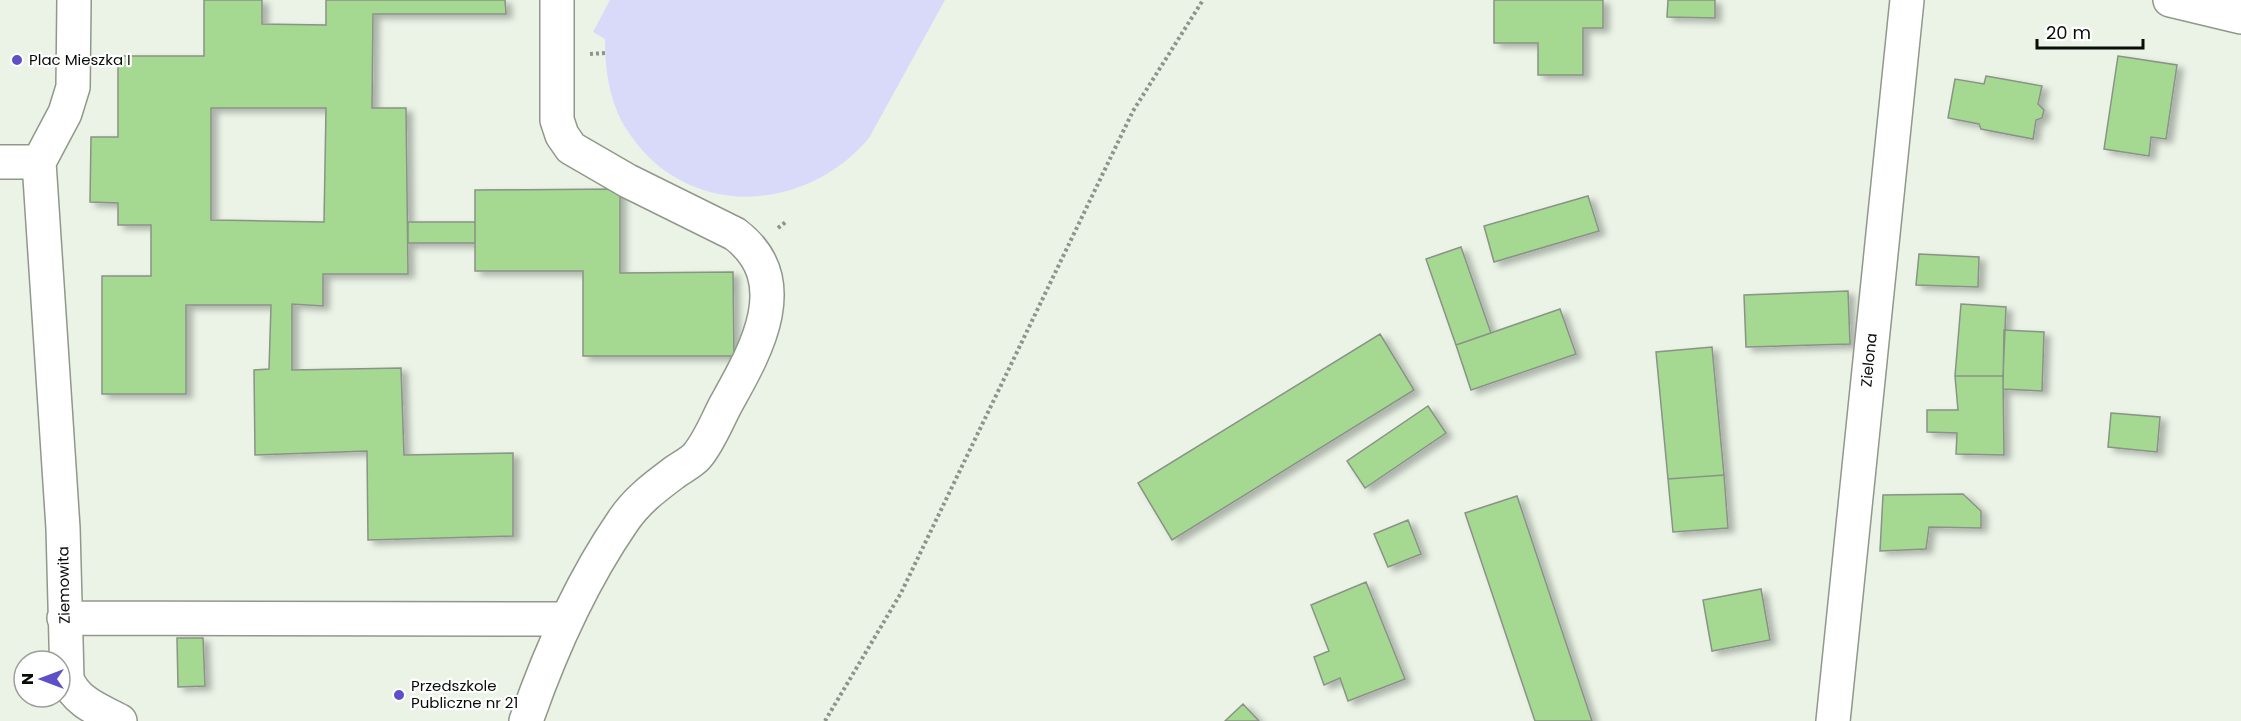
<svg xmlns="http://www.w3.org/2000/svg" width="2241" height="721" font-family="Poppins,sans-serif">
<style>
.pitch{fill:#d9daf9}
.building{fill:#a5d991;stroke:#8a9387;stroke-width:1.5;fill-rule:evenodd;filter:url(#shadow)}
.lines{fill:none;stroke-linecap:round;stroke-linejoin:round}
.minor-casing{stroke:#90988c;stroke-width:36}
.path{stroke:#8d948b;stroke-width:4;stroke-dasharray:3 3;stroke-linecap:butt}
.minor{stroke:#fff;stroke-width:33}
.poi-dot{fill:#5d4fc7;stroke:#fff;stroke-width:2}
.labels{text-anchor:middle;stroke-width:4.5;stroke-linejoin:round;paint-order:stroke}
.poi-label{font-size:15px;fill:#090d08;stroke:#fff;text-anchor:start}
.street-label{font-size:15px;fill:#090d08;stroke:#fff}
</style>
<defs>
<filter id="shadow"><feDropShadow dx="6" dy="4" stdDeviation="3" flood-color="#0004"/></filter>
</defs>
<rect width="100%" height="100%" fill="#eaf3e6"/>
<!-- pitch -->
<path class="pitch" d="M610,0h335l-76,138c-66,78 -187,82 -244,-11 -16,-27 -20,-58 -20,-88l-12,-7z"/>
<!-- building -->
<path class="building" d="M204,0h58v24l64,1v-25h179l1,14h-133l-1,94h34l2,166h-85v32l-31,-2v66l109,-2 3,87 109,-2v83l-145,4 -1,-89 -112,4 -1,-85 15,-1 2,-64h-85v89h-84v-118h49v-51h-33v-22l-28,-1 1,-65h27v-81h86zM211,108h115l-2,114 -113,-2z
M1494,0h109v28h-20v47h-45v-32h-44z
M1668,0h47v18l-48,-1z
M2118,56l59,9 -11,74 -15,-2 -2,19 -45,-7z
M1986,76l56,10 -4,18 6,6 -2,8 -6,2 -3,19 -52,-10 -2,-5 -31,-6 7,-39 29,5z
M620,189v84l113,-1 1,84h-151v-85h-108v-81z
M1588,196l11,35 -105,31 -10,-36z
M408,222h67v21h-67z
M1461,247l30,86 -35,12 -30,-86z
M1919,254l60,3 -1,30 -62,-2z
M1848,291l2,53 -104,3 -2,-52z
M1961,304l45,3 -3,69h-48z
M1560,309l16,45 -105,36 -15,-45z
M2004,330l40,2 -2,59 -39,-2z
M1380,334l34,56 -242,150 -34,-57z
M1712,347l12,128 -56,4 -12,-127z
M1955,376h48l1,79 -48,-1 1,-21 -30,-1v-22h31z
M1428,406l18,27 -81,55 -18,-27z
M2111,413l49,4 -3,35 -49,-5z
M1724,475l4,53 -55,4 -5,-53z
M1963,494l18,17v17l-52,-1 -3,22 -46,2 3,-56z
M1517,496l75,225h-57l-70,-208z
M1408,520l13,34 -33,13 -14,-33z
M1366,582l39,97 -57,22 -8,-23 -16,7 -10,-28 15,-6 -18,-46z
M1761,589l9,51 -58,11 -9,-51z
M177,638h26l2,48 -27,1z
M1243,704l16,17h-34z"/>
<g class="lines">
<!-- minor casing -->
<g class="minor-casing">
<path id="minor" d="M2170,0l71,17
M0,162h39l24,366 4,151c9,23 32,31 53,42
M39,162l26,-49 8,-26 1,-87
M64,618l503,1
M526,721c24,-69 55,-139 97,-200 14,-21 32,-34 52,-49 7,-5 17,-10 22,-16 12,-14 20,-35 29,-52 29,-52 71,-123 9,-170l-107,-53 -57,-33 -9,-13 -5,-15v-120
M1833,721l74,-721"/>
</g>
<!-- path -->
<path class="path" d="M590,54l15,-1
M778,228l9,-7
M825,721l76,-128 232,-482 70,-111"/>
<!-- minor -->
<use href="#minor" class="minor"/>
</g>
<!-- markers -->
<g class="poi-dot">
<circle cx="17" cy="60" r="6"/>
<circle cx="399" cy="695" r="6"/>
</g>
<g class="labels">
<!-- poi labels -->
<g class="poi-label">
<text x="29" y="65">Plac Mieszka I</text>
<text x="411" y="691">Przedszkole<tspan x="411" dy="17">Publiczne nr 21</tspan></text>
</g>
<!-- street labels -->
<g class="street-label">
<text transform="translate(1869 360) rotate(-84)" y="5">Zielona</text>
<text transform="translate(64 585) rotate(-91)" y="5">Ziemowita</text>
</g>
</g>
<!-- north arrow -->
<g transform="translate(42 679) rotate(270)"><circle r="28" fill="#ffffff" stroke="#9d9e9c" stroke-width="1.5"/>
<path d="M0-4.5L10 22L0 15L-10 22Z" fill="#5d4fc7"/>
<text y="-9" font-size="16" font-weight="bold" text-anchor="middle" fill="#090d08">N</text>
</g>
<!-- scale -->
<path d="M2037 39v9h106v-9" fill="none" stroke="#090d08" stroke-width="3"/>
<text x="2046" y="39" font-size="18" fill="#090d08" stroke="#ffffff" stroke-width="4.5" paint-order="stroke">20 m</text>
</svg>
